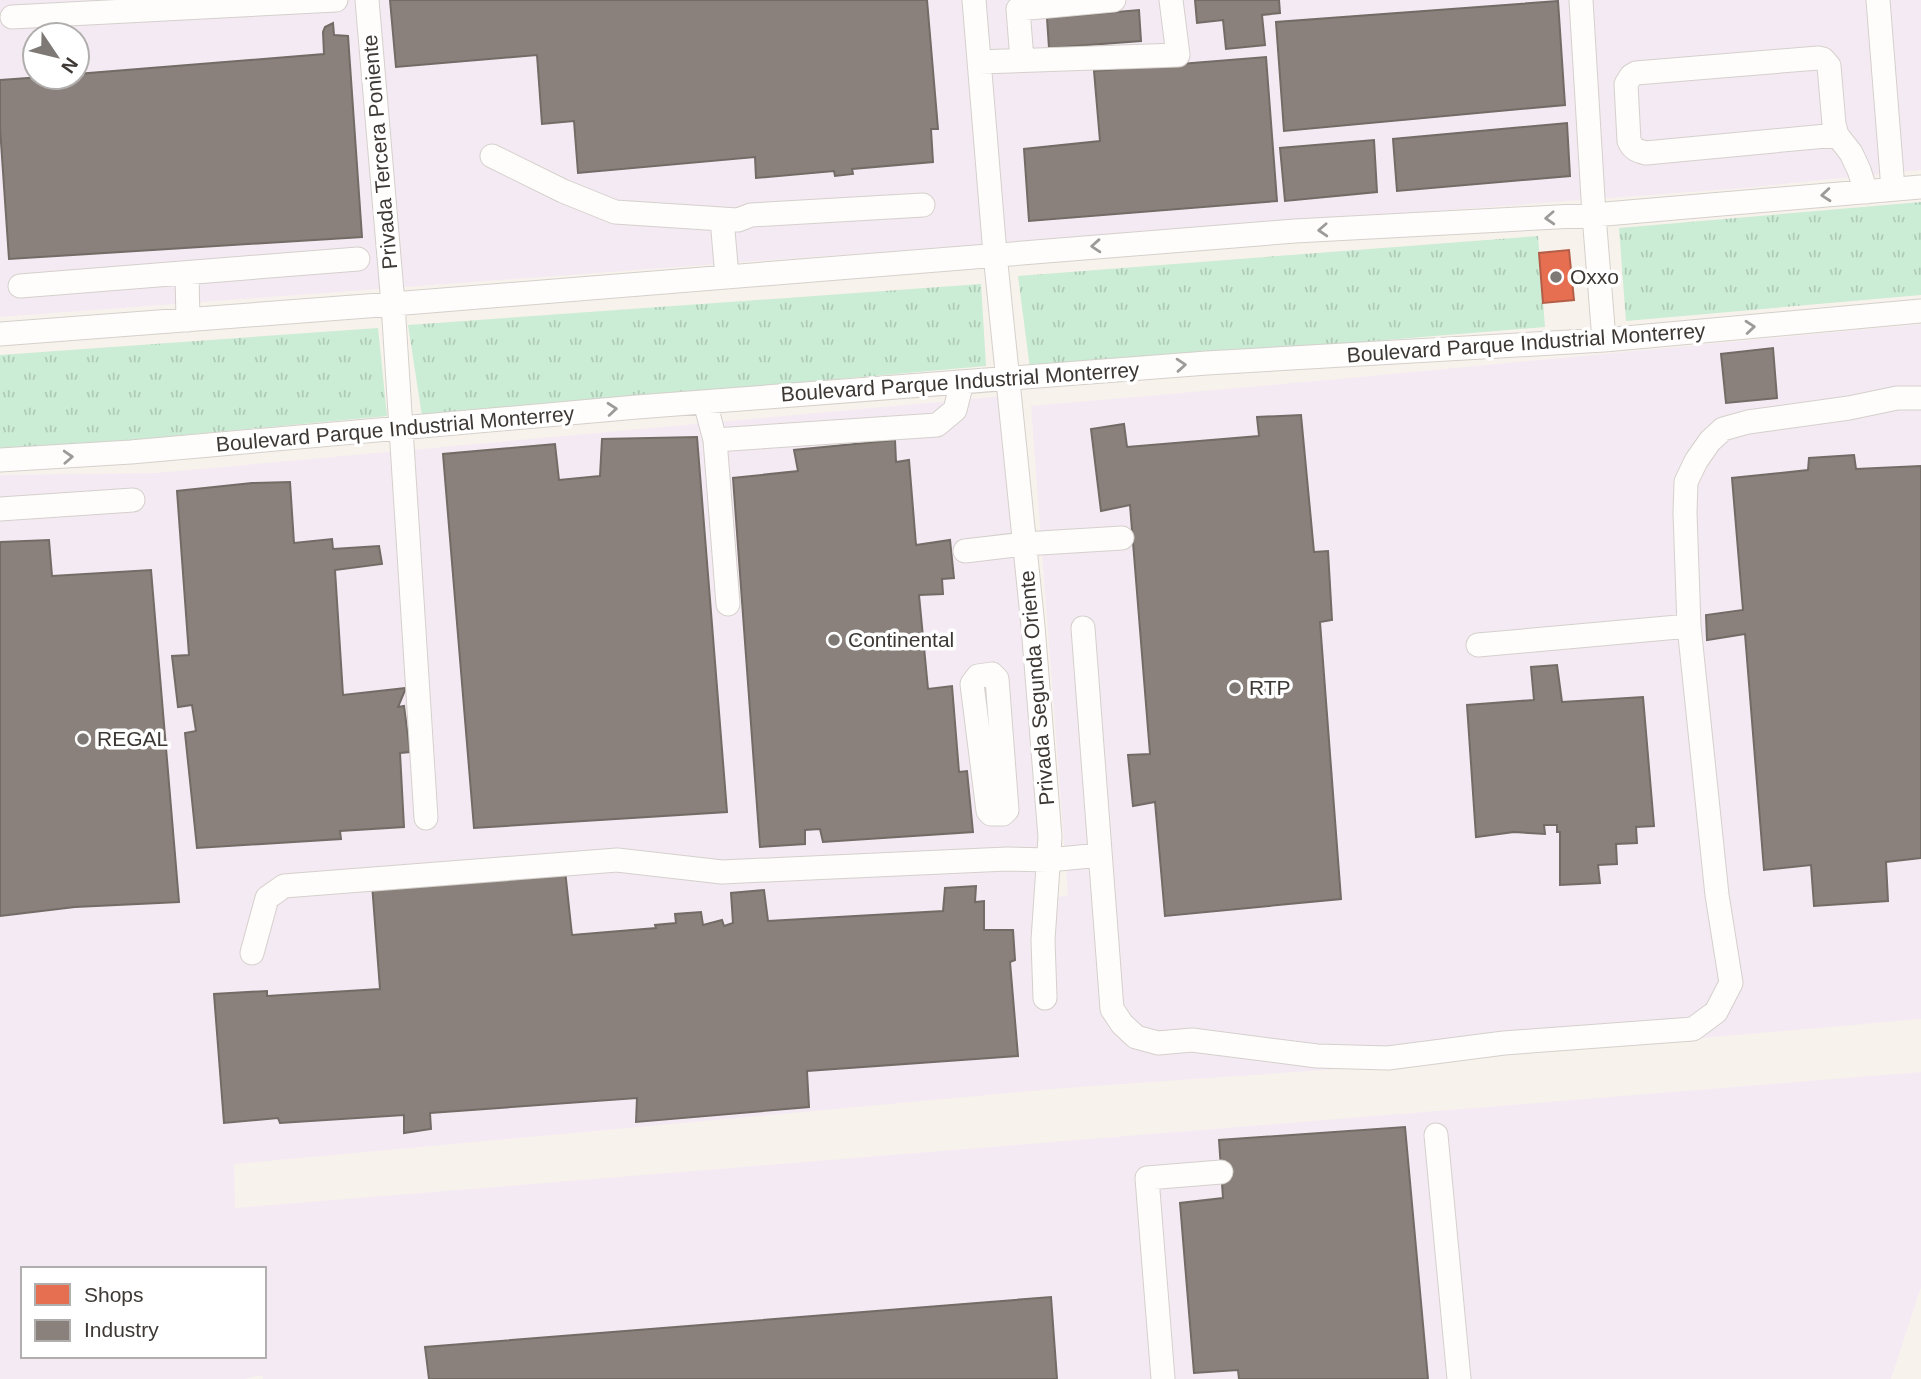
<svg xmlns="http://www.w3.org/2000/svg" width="1921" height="1379" font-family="Arial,sans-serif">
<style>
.industrial{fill:#f4eaf3;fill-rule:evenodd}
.grass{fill:url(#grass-tufts)}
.shops{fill:#e76f51;stroke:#b45e48;stroke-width:2}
.industry{fill:#8a817c;stroke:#736b66;stroke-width:2}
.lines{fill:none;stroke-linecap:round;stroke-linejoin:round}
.minor-casing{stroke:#d5d0cb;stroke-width:25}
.minor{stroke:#fefdfc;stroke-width:23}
.oneway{stroke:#9e9a98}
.poi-dot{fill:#7e7974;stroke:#fff;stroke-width:2.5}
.labels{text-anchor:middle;stroke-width:7;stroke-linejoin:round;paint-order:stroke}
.street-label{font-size:21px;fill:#3d3834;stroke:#fff}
.poi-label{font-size:21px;fill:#3d3834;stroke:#fff;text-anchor:start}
</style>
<defs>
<pattern id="grass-tufts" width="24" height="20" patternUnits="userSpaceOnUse" patternTransform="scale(1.75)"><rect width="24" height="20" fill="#cbecd5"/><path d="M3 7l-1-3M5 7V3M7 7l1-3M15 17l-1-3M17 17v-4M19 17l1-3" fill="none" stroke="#afcbb7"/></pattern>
</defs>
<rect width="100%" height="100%" fill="#f8f2ec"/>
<!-- industrial -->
<path class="industrial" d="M0,0h1921v170l-177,18 -1744,129zM35,35h42v42h-42z
M1921,324v695l-537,47 -320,22 -830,76 1,44 1686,-136v215l-30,92h-1628l-1,-4 -18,4h-244v-904l156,-2 849,-77 43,503 20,-4 -37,-489 297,-26zM23,1269h241v87h-241z"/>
<!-- grass -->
<path class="grass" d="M1921,202v93l-295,26 -7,-93z
M1538,236l7,91 -515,42 -12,-93z
M981,284l5,82 -564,50 -14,-91z
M378,328l9,88 -375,35 -12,-1v-95z"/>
<!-- shops -->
<path class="shops" d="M1569,250l5,50 -31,3 -4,-50z"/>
<!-- industry -->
<path class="industry" d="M390,0h537l11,129h-7l2,33 -81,7 1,5 -18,2 -1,-5 -78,7 -1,-21 -177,16 -4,-52 -32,3 -5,-69 -141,12z
M1195,0h84l1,13 -18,2 3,30 -39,4 -3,-29 -26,3z
M1558,1l7,104 -281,26 -8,-109z
M1139,10l2,31 -92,7 -2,-30z
M333,23l1,12 14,1 14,201 -353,22 -9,-131v-48l42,-3h35v-3l247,-20 -1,-22 2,-5z
M1266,57l11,144 -248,20 -5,-72 76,-8 -6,-70z
M1567,123l3,53 -173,15 -4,-52z
M1374,140l3,52 -92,9 -5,-53z
M1773,348l4,50 -51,5 -5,-49z
M1301,415l13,137 14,-1 4,69 -12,2 21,277 -176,17 -10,-114 -22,4 -5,-51 22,-1 -20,-249 -29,6 -10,-82 33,-5 3,23 132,-11 -2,-19z
M697,437l30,375 -253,16 -31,-374 112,-10 4,36 41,-4 2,-37z
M895,440l1,22 13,-2 7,85 34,-5 4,38 -12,1 1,15 -24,1 9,94 24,-3 7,86 8,-1 6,61 -150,10 -3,-13 -15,1v14l-45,3 -27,-369 65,-7 -4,-21z
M1854,455l2,14 65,-3v392l-35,4 2,39 -74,5 -3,-41 -47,5 -19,-236 -38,6 -1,-25 37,-5 -11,-132 76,-8 1,-12z
M290,482l4,61 38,-4 1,10 46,-3 3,18 -47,6 8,125 63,-7 -8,19 6,-1 6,46 -10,1 4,74 -64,4 1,8 -144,9 -12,-115 11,-2 -4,-26 -14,2 -6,-51 17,-1 -12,-164 75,-8z
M49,540l3,36 99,-6 28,332 -104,5 -75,9v-374z
M1557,665l5,37 81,-5 11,129 -18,1 1,16 -21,1 1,20 -19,1 2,18 -40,2v-53h-3v-7h-13l1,9 -31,-2 -38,5 -9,-132 67,-5 -3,-33z
M565,870l7,65 84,-7 -1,-3 21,-2 -1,-9 26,-2 2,13 19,-5 2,6 9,-3 -2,-30 33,-3 4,31 175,-10 2,-23 31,-2 -1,16 9,-1v29h29l2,30 -5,2 8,94 -211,15 2,36 -173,15 1,-24 -207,15 1,16 -27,4v-18l-124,8 -2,-5 -54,5 -10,-129 53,-3v5l113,-7 -8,-105z
M1405,1127l23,252h-189l-1,-9 -44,3 -14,-170 43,-5 -4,-58z
M1051,1297l6,82h-628l-4,-32z"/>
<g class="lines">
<!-- minor casing -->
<g class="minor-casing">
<path id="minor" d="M367,0l26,304 33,514
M974,0l21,254 38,372 17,211 -7,103 2,58
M1581,0l13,215 10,125
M1878,0l15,189
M12,17l324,-17
M1022,60l-4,-51 96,-9
M979,62l199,-7 -7,-55
M1837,135l-191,18c-8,-2 -13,-3 -17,-12l-3,-57 5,-8 5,-3 182,-15 5,1 6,7 5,58 3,11 14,18 8,17 7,22
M492,156l71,35 52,21 107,7
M187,274l1,46
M727,277l-5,-58 16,1 13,-5 172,-10
M20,286l338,-27
M0,334l393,-30 902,-73 299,-16 327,-28
M705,402l10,38 222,-15 18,-15 7,-28
M715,440l13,164
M0,460l131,-8 506,-45 570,-44 397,-23 317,-29
M0,509l133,-9
M965,551l59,-7 98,-6
M1083,628l29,381 10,15 14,13 22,6 34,-3 125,16 71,2 116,-15 189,-14 23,-17 15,-29 -14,-88 -28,-269
M1478,645l211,-19 -4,-113 1,-31 10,-21 14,-20 13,-12 25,-7 101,-14 48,-10h24
M992,674l5,5 10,131 -4,4h-12l-3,-3 -16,-127 6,-8z
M252,953l15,-55 17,-12 333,-26 105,12 285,-13 42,1 51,-5
M1436,1135l23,244
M1163,1379l-16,-201 74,-6"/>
</g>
<!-- minor -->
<use href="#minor" class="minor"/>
</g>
<!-- one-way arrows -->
<defs><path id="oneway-chevron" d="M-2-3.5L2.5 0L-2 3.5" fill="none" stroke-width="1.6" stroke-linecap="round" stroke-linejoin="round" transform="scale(1.75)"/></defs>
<g class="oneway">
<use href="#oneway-chevron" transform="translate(1826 195) rotate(175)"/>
<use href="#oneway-chevron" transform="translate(1550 218) rotate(177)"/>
<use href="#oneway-chevron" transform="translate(1323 230) rotate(177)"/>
<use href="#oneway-chevron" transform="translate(1096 246) rotate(176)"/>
<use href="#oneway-chevron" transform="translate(1750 327) rotate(-5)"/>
<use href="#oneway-chevron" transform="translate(1181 365) rotate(-4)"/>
<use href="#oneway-chevron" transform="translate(612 409) rotate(-5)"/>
<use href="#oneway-chevron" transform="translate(68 457) rotate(-3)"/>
</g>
<!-- markers -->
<g class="poi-dot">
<circle cx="1556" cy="277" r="7"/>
<circle cx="834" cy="640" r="7"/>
<circle cx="1235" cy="688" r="7"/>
<circle cx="83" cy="739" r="7"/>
</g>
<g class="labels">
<!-- street labels -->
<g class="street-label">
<text transform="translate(380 152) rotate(-95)" y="7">Privada Tercera Poniente</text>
<text transform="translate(1526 343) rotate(-4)" y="7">Boulevard Parque Industrial Monterrey</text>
<text transform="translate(960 382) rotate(-4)" y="7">Boulevard Parque Industrial Monterrey</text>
<text transform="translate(395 429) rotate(-5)" y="7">Boulevard Parque Industrial Monterrey</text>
<text transform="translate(1037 688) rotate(-95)" y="7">Privada Segunda Oriente</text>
</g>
<!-- poi labels -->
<g class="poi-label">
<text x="1570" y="284">Oxxo</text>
<text x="848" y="647">Continental</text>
<text x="1249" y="695">RTP</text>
<text x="97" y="746">REGAL</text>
</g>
</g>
<!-- legend -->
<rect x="21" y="1267" width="245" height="91" fill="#ffffff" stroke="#b1afae" stroke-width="2"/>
<rect x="35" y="1284" width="35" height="21" fill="#e76f51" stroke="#b1afae" stroke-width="2"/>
<text x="84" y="1302" font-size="21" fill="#3d3834">Shops</text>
<rect x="35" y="1320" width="35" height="21" fill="#8a817c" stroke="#b1afae" stroke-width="2"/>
<text x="84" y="1337" font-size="21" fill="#3d3834">Industry</text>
<!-- north arrow -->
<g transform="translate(56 56) rotate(125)"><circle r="33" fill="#ffffff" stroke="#b1afae" stroke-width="2"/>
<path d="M0-5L12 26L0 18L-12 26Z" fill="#7e7974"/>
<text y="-10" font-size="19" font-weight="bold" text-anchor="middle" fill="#3d3834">N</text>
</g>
</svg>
